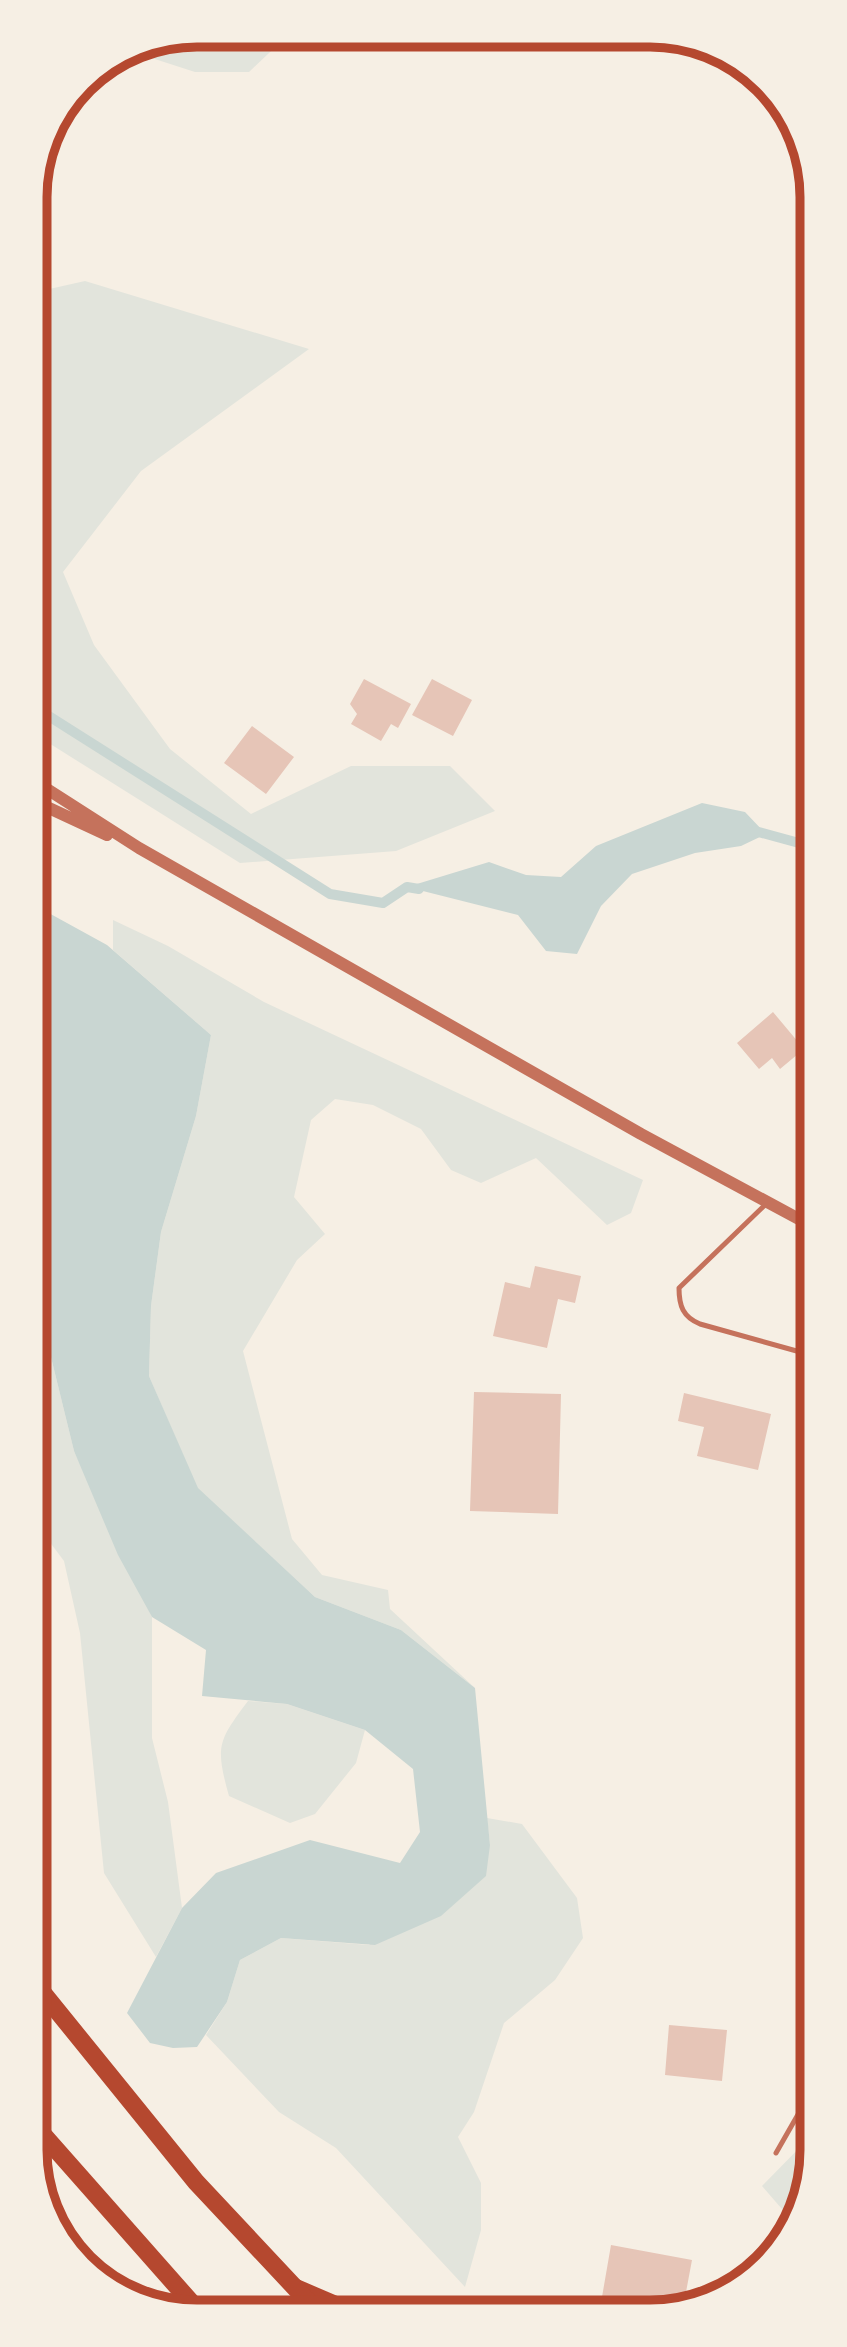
<svg xmlns="http://www.w3.org/2000/svg" width="847" height="2347" font-family="'DM Sans',sans-serif">
<style>
.green{fill:#e2e4dc}
.water{fill:#c9d6d2}
.lines{fill:none;stroke-linecap:round;stroke-linejoin:round}
.stream{stroke:#c9d6d2;stroke-width:10}
.building{fill:#e6c5b7}
.service{stroke:#c5725c;stroke-width:5}
.tertiary{stroke:#c5725c;stroke-width:12}
.secondary{stroke:#b5482f;stroke-width:14}
.primary{stroke:#b5482f;stroke-width:18}
.rim{fill:none;stroke:#b5482f;stroke-width:9}
</style>
<rect width="100%" height="100%" fill="#f6efe4"/>
<!-- green -->
<path class="green" d="M198,35l89,1 -38,36h-54l-65,-21z
M85,281l224,68 -168,122 -78,101 31,73 76,104 81,65 100,-48h99l45,45 -99,40 -156,12 -204,-128v-443z
M113,920l55,26 96,56 379,178 -12,33 -24,12 -71,-67 -55,25 -30,-13 -30,-41 -48,-24 -38,-6 -24,21 -17,77 31,37 -28,26 -54,91 49,188 30,36 66,15 2,19 85,79 -74,-58 -86,-33 -118,-109 -48,-112 2,-70 10,-74 35,-116 15,-81 -98,-85z
M37,1300l37,151 78,166v121l16,64 14,106 -26,49 -52,-84 -24,-240 -16,-72 -27,-36z
M248,1701l39,3 78,26 -9,33 -41,51 -25,9 -61,-27c-14,-50 -11,-55 19,-95z
M487,1818l35,6 55,74 6,40 -28,42 -51,43 -30,89 -16,25 23,46v47l-16,57 -129,-139 -57,-36 -73,-77 21,-33 13,-42 41,-22 88,7 121,-100z
M812,2135v24l-24,57 -26,-30z"/>
<!-- water -->
<path class="water" d="M702,803l43,9 21,22 -25,12 -46,7 -63,21 -31,32 -24,48 -31,-3 -28,-36 -111,-28 82,-25 37,13 35,2 35,-31z
M36,906l71,39 104,90 -15,81 -35,116 -10,74 -2,70 49,112 117,109 86,33 74,58 15,157 -4,31 -45,40 -66,29 -94,-7 -41,22 -13,42 -30,45 -24,1 -23,-5 -23,-30 55,-105 34,-35 94,-33 90,23 20,-31 -7,-63 -48,-39 -78,-26 -85,-8 4,-46 -54,-33 -34,-62 -44,-104 -37,-151z"/>
<g class="lines">
<!-- stream -->
<path class="stream" d="M36,708l294,186 53,9 24,-16 12,2
M755,831l55,15"/>
</g>
<!-- building -->
<path class="building" d="M364,679l47,25 -13,24 -7,-4 -10,17 -30,-17 6,-10 -7,-10z
M432,679l40,21 -19,36 -41,-21z
M252,726l42,31 -28,37 -42,-31z
M773,1012l31,37 -24,20 -8,-11 -13,11 -22,-26z
M535,1266l46,10 -6,27 -17,-4 -11,49 -54,-12 12,-54 25,6z
M474,1392l87,2 -3,120 -88,-3z
M684,1393l87,21 -13,56 -61,-14 7,-29 -26,-6z
M669,2025l58,5 -5,51 -57,-6z
M611,2245l81,15 -9,48 -15,1 -66,-12z
M507,2301l31,7v1h-33z"/>
<g class="lines">
<!-- service -->
<path class="service" d="M767,1203l-88,85c0,18 4,29 21,36l111,31
M776,2153l36,-63"/>
<!-- tertiary -->
<path class="tertiary" d="M36,782l103,66 502,286 169,91
M36,802l71,33"/>
<!-- secondary -->
<path class="secondary" d="M294,2285l56,24"/>
<!-- primary -->
<path class="primary" d="M38,1987l158,195 119,127
M38,2129l159,180"/>
</g>
<!-- crop -->
<path d="M0 0H847V2347H0ZM197 47H650A150 150 0 0 1 800 197V2150A150 150 0 0 1 650 2300H197A150 150 0 0 1 47 2150V197A150 150 0 0 1 197 47Z" fill="#f6efe4" fill-rule="evenodd"/>
<path class="rim" d="M197 47H650A150 150 0 0 1 800 197V2150A150 150 0 0 1 650 2300H197A150 150 0 0 1 47 2150V197A150 150 0 0 1 197 47Z"/>
</svg>
